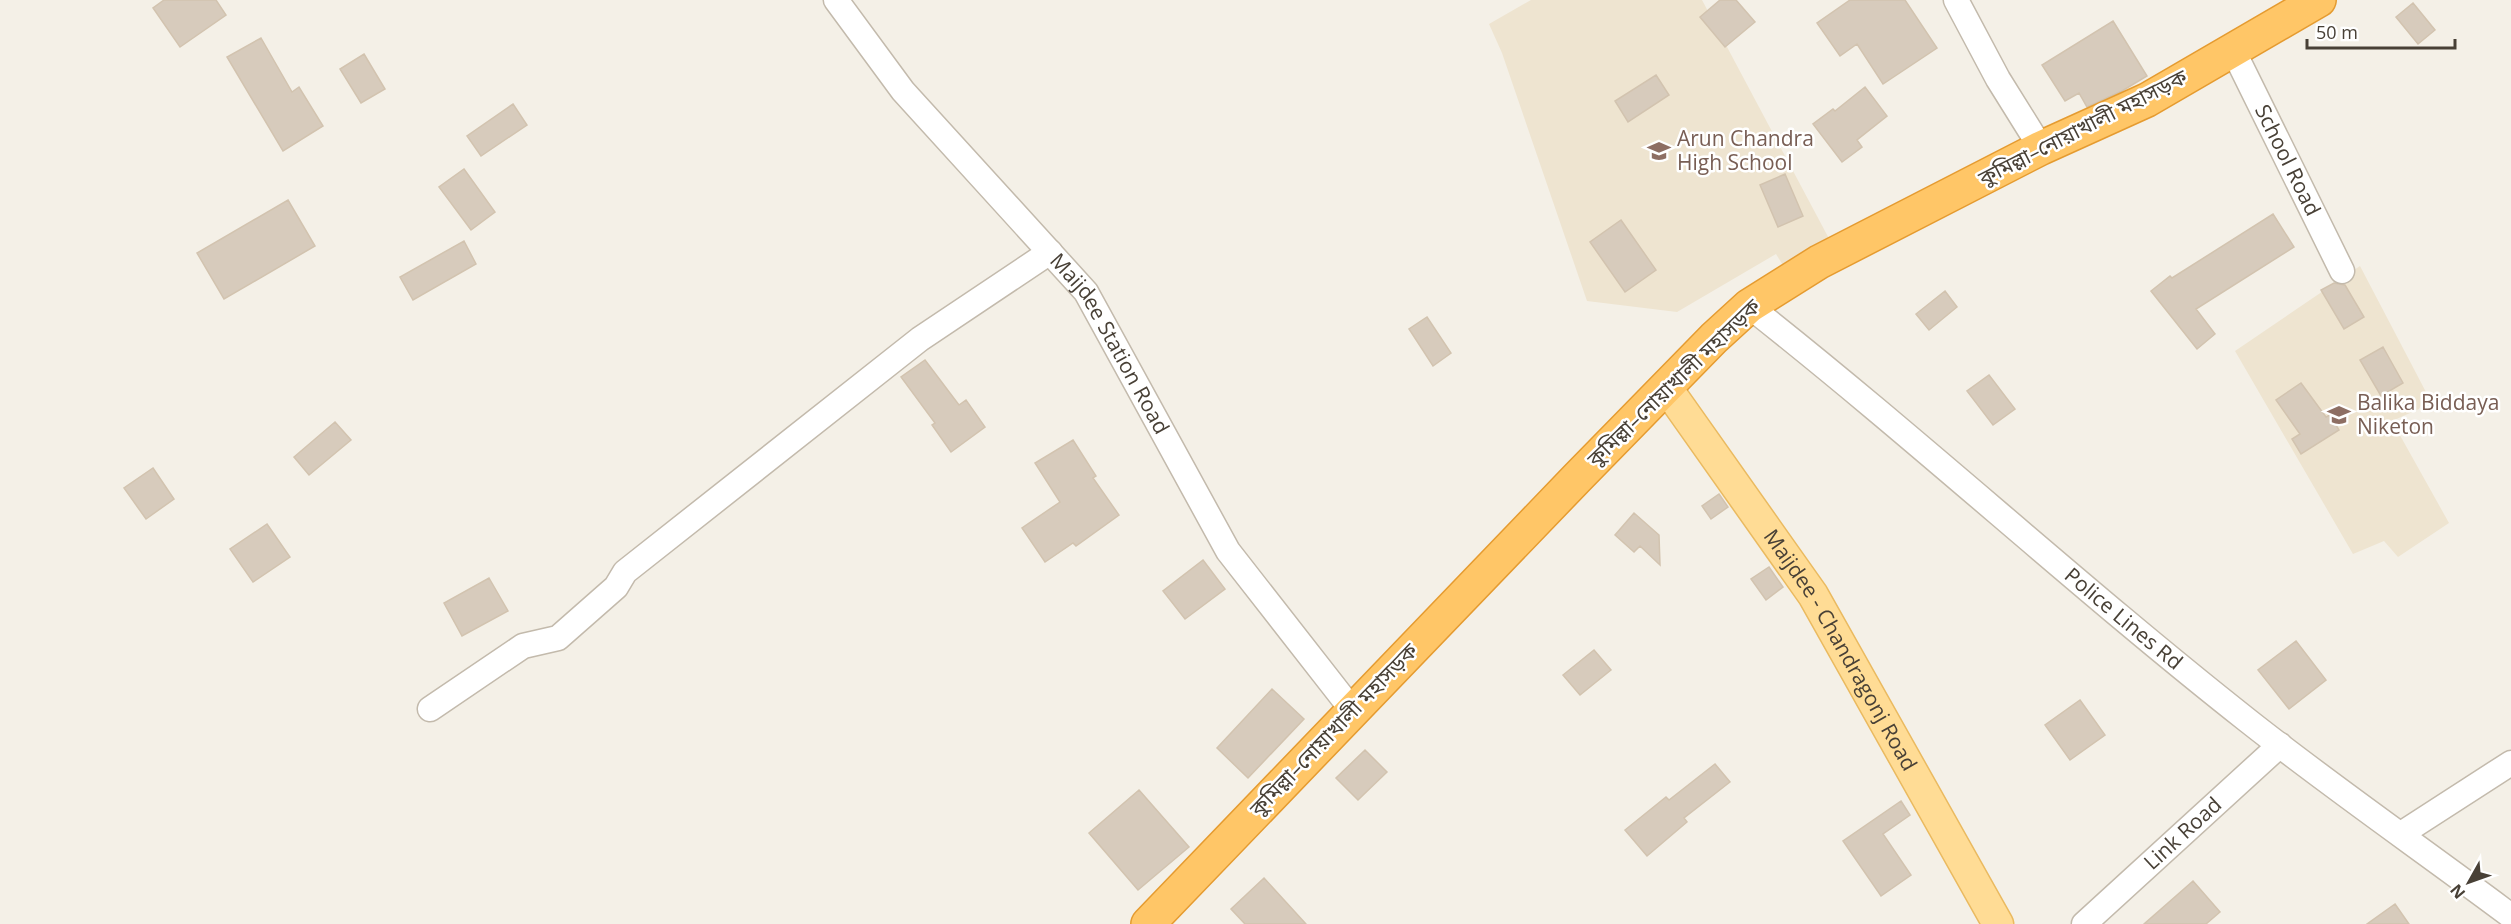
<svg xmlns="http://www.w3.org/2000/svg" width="2511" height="924" font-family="'Open Sans','Noto Sans Bengali',sans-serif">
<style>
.education{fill:#eee4d0}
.building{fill:#d7cbbc;stroke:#d2c3af;stroke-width:1.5}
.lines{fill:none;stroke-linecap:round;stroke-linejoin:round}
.minor-casing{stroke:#c3baac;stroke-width:27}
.major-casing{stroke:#eaba60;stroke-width:33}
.highway-casing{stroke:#e59b30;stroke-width:36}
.minor{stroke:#fff;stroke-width:24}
.major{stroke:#ffdc95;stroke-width:30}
.highway{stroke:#ffc667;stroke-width:33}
.labels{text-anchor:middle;stroke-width:5;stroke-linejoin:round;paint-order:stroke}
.street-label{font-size:21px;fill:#484036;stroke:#fff}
.education-label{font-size:21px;fill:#785e54;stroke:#fff;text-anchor:start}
</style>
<rect width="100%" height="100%" fill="#f4f0e7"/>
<!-- education -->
<path class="education" d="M1531,0h171l132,248 -45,27 -13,-21 -99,58 -90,-11 -85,-248 -13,-29z
M2360,266l67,128 -8,15 -27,12 57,102 -51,34 -14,-16 -31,13 -118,-203z"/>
<!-- building -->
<path class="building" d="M164,0h52l10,15 -46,32 -27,-39z
M1720,0h16l19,22 -30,25 -25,-30z
M1850,0h55l32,48 -54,36 -26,-40 -17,12 -23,-33z
M2413,3l22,27 -17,14 -22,-27z
M2113,21l34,55 -25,15 -35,16 -8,-14 -14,8 -23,-36z
M261,38l31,54 7,-5 24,39 -40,25 -56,-94z
M364,54l21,35 -24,14 -21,-34z
M1656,75l13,20 -41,27 -13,-21z
M1865,87l22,29 -30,24 5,7 -20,15 -29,-38 20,-15 2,2z
M513,104l14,21 -46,31 -14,-20z
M464,169l31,43 -24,18 -32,-43z
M1785,174l18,42 -25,11 -18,-42z
M288,200l27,46 -91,53 -27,-46z
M2273,214l21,33 -98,62 19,25 -18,15 -46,-58 19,-15 2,2z
M1621,220l35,50 -31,22 -35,-50z
M464,241l12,23 -63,36 -13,-23z
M2334,283l11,2 19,32 -20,12 -23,-39z
M1945,291l12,16 -28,23 -13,-16z
M1427,317l24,36 -18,13 -24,-37z
M2383,347l20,36 -22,13 -21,-36z
M925,360l34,45 7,-5 19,27 -34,25 -19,-27 3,-2 -34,-46z
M1989,375l26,34 -22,16 -26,-34z
M2301,383l25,34 4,-2 9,15 -38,24 -9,-15 8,-5 -24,-34z
M335,422l16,18 -42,35 -15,-18z
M1073,440l23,36 -3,2 26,37 -43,31 -3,-3 -28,19 -23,-34 38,-26 -25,-39z
M153,468l21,31 -28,20 -22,-31z
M1719,494l9,13 -17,12 -9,-13z
M1634,513l25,22 1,30 -20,-19 -6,6 -19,-17z
M267,524l23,33 -37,25 -23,-33z
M1203,560l22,29 -40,30 -22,-28z
M1769,567l14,20 -17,13 -15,-21z
M489,578l19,33 -46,25 -18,-33z
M2296,641l30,39 -37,29 -31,-39z
M1594,650l17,20 -31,25 -17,-20z
M1272,689l32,30 -56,59 -31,-30z
M2080,700l25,35 -35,25 -25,-35z
M1365,750l22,22 -29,28 -22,-22z
M1715,764l15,18 -46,36 3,4 -40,34 -22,-26 41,-33 3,3z
M1139,790l50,57 -51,43 -49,-57z
M1901,801l9,14 -27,19 28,41 -30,21 -38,-55z
M1264,878l42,46h-61l-14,-15z
M2193,881l27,31 -14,12h-62z
M2395,904l14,20h-42z"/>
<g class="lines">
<!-- minor casing -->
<g class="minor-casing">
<g id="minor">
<path id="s1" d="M836,0l67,91 183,201 142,259 125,160"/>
<path d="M1956,0l42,79 43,69"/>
<path id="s2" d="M2233,50l109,221"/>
<path id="s3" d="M1749,306c169,133 328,280 498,414 86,68 176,130 264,196"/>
<path d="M430,709l93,-63 35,-8 58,-51 9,-15 295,-233 130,-87"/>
<path d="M2401,834l110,-71"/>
<path id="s4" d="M2084,924l196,-179"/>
</g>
</g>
<!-- major casing -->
<g class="major-casing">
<g id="major">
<path id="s5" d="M1666,387l147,208 185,329"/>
</g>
</g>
<!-- highway casing -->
<g class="highway-casing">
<path id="highway" d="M1148,924l429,-446 137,-140 35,-32 70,-44 222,-114 106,-48 172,-100"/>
</g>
<!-- minor -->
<use href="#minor" class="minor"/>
<!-- major -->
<use href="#major" class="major"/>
<!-- highway -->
<use href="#highway" class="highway"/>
</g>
<!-- icons -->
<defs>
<g id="school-bare" transform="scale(1.8)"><path d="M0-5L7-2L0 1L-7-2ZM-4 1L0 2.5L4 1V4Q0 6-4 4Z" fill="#8d6e63" stroke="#fff" stroke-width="2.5" paint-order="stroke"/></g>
</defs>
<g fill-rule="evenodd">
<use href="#school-bare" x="1659" y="151"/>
<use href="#school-bare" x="2339" y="415"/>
</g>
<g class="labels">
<!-- street labels -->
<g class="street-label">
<text transform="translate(2083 128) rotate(-27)" y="7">কুমিল্লা–নোয়াখালী মহাসড়ক</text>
<text dy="7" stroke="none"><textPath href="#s2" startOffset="123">School Road</textPath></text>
<text dy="7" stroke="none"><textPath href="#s1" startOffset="441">Maijdee Station Road</textPath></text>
<text transform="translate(1674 383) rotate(-44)" y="7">কুমিল্লা–নোয়াখালী মহাসড়ক</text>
<text dy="7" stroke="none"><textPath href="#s3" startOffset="488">Police Lines Rd</textPath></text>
<text dy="7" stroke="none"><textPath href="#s5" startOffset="316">Maijdee - Chandragonj Road</textPath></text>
<text transform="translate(1334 730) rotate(-46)" y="7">কুমিল্লা–নোয়াখালী মহাসড়ক</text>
<text dy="7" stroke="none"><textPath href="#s4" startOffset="134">Link Road</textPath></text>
</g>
<!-- education labels -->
<g class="education-label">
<text x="1677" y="146">Arun Chandra<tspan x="1677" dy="24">High School</tspan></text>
<text x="2357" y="410">Balika Biddaya<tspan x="2357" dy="24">Niketon</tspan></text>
</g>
</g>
<!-- north arrow -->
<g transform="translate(2469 882) rotate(230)" stroke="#ffffff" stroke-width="4.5" paint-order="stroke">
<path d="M0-4.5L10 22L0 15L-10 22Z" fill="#484036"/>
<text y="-9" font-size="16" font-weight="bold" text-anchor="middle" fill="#484036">N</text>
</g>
<!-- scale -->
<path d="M2307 39v9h148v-9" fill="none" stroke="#484036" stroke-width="3"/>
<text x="2316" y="39" font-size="18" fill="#484036" stroke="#ffffff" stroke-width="4.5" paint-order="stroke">50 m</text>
</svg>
